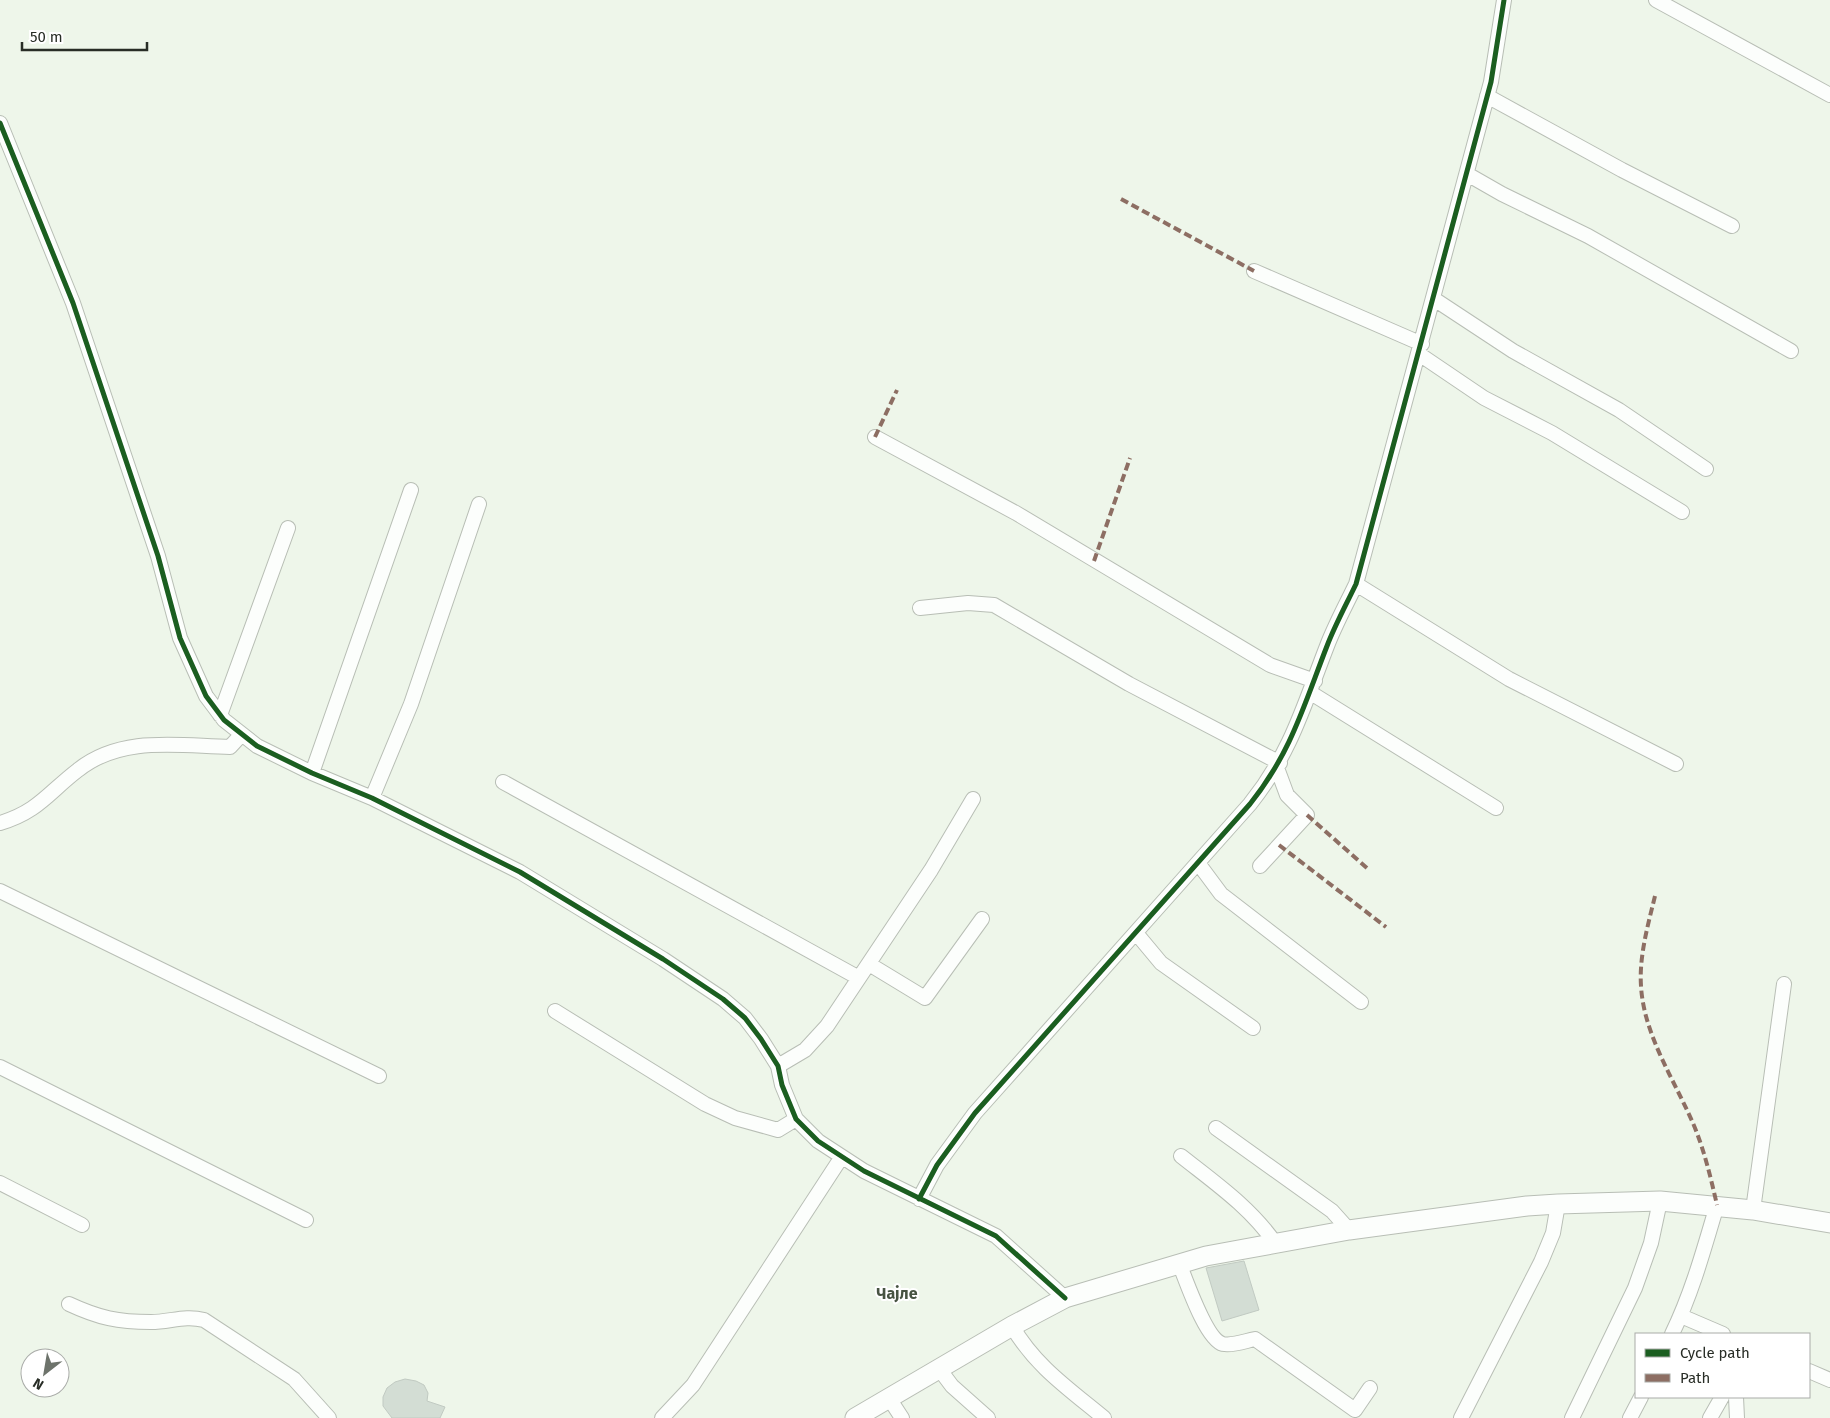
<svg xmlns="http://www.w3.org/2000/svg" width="1830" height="1418" font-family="'Fira Sans',sans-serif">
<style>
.building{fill:#d3ddd4;stroke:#c1cac2}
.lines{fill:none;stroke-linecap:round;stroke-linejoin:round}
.minor-casing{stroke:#b8beb5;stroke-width:16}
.secondary-casing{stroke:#b8beb5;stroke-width:21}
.minor{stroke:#fcfefc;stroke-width:14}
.secondary{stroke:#fcfefc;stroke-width:19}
.quiet{stroke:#8d6e63;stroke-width:4;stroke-dasharray:8 4;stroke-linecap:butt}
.cycleway-casing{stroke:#fff;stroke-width:8}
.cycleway{stroke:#1b5e20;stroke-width:5}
.labels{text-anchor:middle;stroke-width:4;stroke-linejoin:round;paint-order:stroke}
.quarter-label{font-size:16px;font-weight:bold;fill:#475342;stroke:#fff}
</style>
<rect width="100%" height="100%" fill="#eef6ea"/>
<!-- building -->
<path class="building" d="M1244,1261l15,49 -37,11 -16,-53z
M405,1379l11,2 8,4 4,8 -1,8 18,6 -5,11h-48l-9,-12v-9l4,-9 8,-6z"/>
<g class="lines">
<!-- minor casing -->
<g class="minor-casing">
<path id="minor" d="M1656,0l174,95
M1487,96l135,74 110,56
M0,123l73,180 85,253 22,82 26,58 18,24 33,26 55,27 60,25 148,74 143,87 60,40 22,19 16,21 17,27 4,19 14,34 22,22 46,30 132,65 69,62
M1467,174l35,20 86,42 203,115
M1254,271l168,73
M1434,299l79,52 106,59 87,59
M1419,354l65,44 68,35 130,79
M875,437l141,76 254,152 45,16
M1356,584l153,95 167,85
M920,608l48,-5 26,2 135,79 151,79
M1311,693l185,115
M220,715l68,-187
M312,773l99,-283
M503,782l356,196
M372,798l39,-94 68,-200
M0,823c38,-11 49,-31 78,-53 44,-35 101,-24 152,-23l11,-12
M1198,863l23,31 140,108
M1260,866l47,-51 -20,-20 -10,-27
M0,891l379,185
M1136,933l25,30 92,65
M869,964l56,34 57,-79
M555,1011l150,93 30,14 43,12 18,-11
M778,1066l27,-16 22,-24 104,-156 42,-71
M0,1067l306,153
M1216,1128l116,83 17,19
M1181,1156c34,27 69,51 94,87
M0,1183l82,42
M919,1199l18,-34 38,-52 275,-309c41,-51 54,-99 77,-158 8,-21 19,-41 29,-62l135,-502 13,-82
M1753,1210l31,-226
M1179,1263c7,17 27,77 44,81 10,2 22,-3 32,-5l100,71 15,-22
M69,1304c30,14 49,18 82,18 19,0 34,-7 53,-2l90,59 35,39
M1681,1316l42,18
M1012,1326c23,40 57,63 92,92
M1672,1334c20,-41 32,-85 45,-129
M940,1370l12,16 36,32
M1809,1371l21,9
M1736,1397l1,21
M889,1398l13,20
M662,1418l31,-33 148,-227
M1461,1418l80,-156 12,-29 5,-29
M1572,1418l63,-130 16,-45 9,-42
M1630,1418l11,-21
M1710,1418l12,-21"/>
</g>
<!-- secondary casing -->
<g class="secondary-casing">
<path id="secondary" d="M855,1418l157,-92 53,-28 141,-42 143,-26 178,-24 31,-2 102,-3 93,9 77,13"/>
</g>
<!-- minor -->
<use href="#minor" class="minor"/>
<!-- secondary -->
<use href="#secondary" class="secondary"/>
<!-- quiet -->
<path class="quiet" d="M1121,199l133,72
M875,437l22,-47
M1094,561l36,-103
M1307,815l61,54
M1279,845l107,82
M1655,896c-7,29 -16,60 -14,90 3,51 35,96 54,142 10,25 16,51 22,77"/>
<!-- cycleway casing -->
<g class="cycleway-casing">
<path id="cycleway" d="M0,123l73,180 85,253 22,82 26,58 18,24 33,26 55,27 60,25 148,74 143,87 60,40 22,19 16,21 17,27 4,19 14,34 22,22 46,30 132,65 69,62
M919,1199l18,-34 38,-52 275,-309c41,-51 54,-99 77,-158 8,-21 19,-41 29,-62l135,-502 13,-82"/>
</g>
<!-- cycleway -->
<use href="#cycleway" class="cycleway"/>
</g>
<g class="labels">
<!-- quarter labels -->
<g class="quarter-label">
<text x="897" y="1299">Чајле</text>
</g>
</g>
<!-- legend -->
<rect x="1635" y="1333" width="175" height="65" fill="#ffffff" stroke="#a9aba8"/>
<rect x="1645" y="1349" width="25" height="8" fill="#1b5e20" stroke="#a9aba8"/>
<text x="1680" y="1358" font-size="15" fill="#282d26">Cycle path</text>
<rect x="1645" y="1374" width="25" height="8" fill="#8d6e63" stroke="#a9aba8"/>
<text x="1680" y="1383" font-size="15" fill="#282d26">Path</text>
<!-- north arrow -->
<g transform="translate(45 1373) rotate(211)"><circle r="24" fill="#ffffff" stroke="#a9aba8"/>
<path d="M0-4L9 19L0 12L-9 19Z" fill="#6d736b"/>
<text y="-8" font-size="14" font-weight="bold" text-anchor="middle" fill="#282d26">N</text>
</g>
<!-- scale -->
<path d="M22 42v8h125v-8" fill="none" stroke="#282d26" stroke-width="2.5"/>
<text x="30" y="42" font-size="15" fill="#282d26" stroke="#ffffff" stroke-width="4" paint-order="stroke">50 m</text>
</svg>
